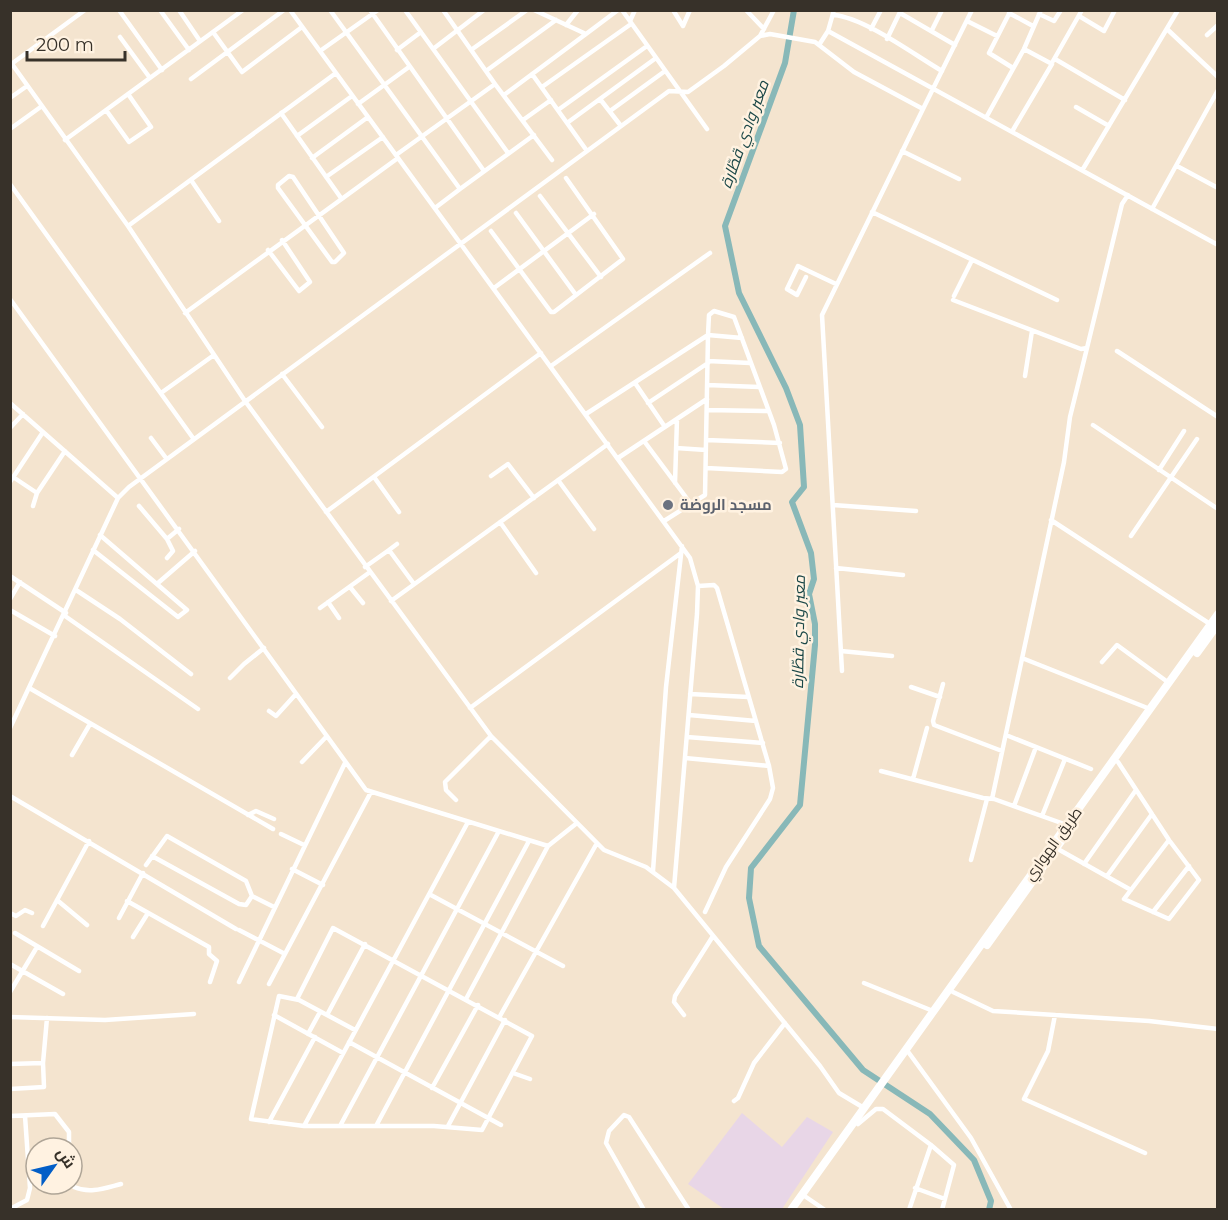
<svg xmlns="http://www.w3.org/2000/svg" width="1228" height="1220" font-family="Montserrat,Cairo,sans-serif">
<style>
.industrial{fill:#e8d6e7}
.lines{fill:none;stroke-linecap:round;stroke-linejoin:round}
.river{stroke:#88b8b8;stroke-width:6}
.minor{stroke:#fff;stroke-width:4.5}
.highway{stroke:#fff;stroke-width:8}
.worship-dot{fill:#6b7280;stroke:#fff2e1;stroke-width:2}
.labels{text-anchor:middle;stroke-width:5;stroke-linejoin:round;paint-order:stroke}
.worship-label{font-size:15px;font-weight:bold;fill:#5b616d;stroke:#fff2e1;text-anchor:start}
.street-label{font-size:15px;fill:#373129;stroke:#fff2e1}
.water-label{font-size:16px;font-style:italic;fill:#1b4747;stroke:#fff2e1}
</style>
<rect width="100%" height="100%" fill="#f4e4cf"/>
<!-- industrial -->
<path class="industrial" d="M742,1113l40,34 25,-30 26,15 -51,77h-58l-36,-25z"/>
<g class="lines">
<!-- river -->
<path class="river" d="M794,10l-9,53 -60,163 14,67 47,95 14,37 4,62 -12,15 19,51 3,26 -5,15 6,30v21l-15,160 -49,63 -2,30 10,48 104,124 67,44 44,46 17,41 -2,9"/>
<!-- minor -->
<path class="minor" d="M119,10l43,60
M160,10l29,40
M179,10l21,31
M290,10l400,548 8,28 -1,28 -23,274 146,178 19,27 25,15
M330,10l130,179 74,-54
M370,10l114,161
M405,10l103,143
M534,10l52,24 32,-24
M622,10l85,119
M673,10l10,16 7,-16
M746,10l18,19
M1011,10l-22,43 24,15
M900,13l55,32
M1009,13l24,13
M1039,14l15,7 7,-11
M834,15c31,3 79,39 108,56
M1079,16l25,15 11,-21
M630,21l5,-11
M967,21l30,15
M566,25l12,-15
M871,29l10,-19
M932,30l10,-20
M1168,30l50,47
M828,31l390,214
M213,32l29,40 60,-45
M1207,35l11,-10
M760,36l10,-2 45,8 39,30 69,37 49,-99
M120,37l30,41
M887,39l14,-29
M819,45l9,-14 6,-21
M433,49l51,-39
M397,50l24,-18
M471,50l56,-40
M320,51l58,-41
M1055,59l70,41
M1053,61l29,-51
M12,64l116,162 117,175 246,335 113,114 42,17 28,21
M10,65l75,-55
M486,71l70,-51
M532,74l55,77
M191,79l93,-69
M495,84l57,76
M542,87l89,-63
M504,95l82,-61
M10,98l17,-12
M600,99l21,27
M358,104l51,-37
M1076,107l33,19
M106,110l23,32 22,-15 -23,-33
M558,110l89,-64
M610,111l55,-40
M281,113l60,85
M987,116l37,-67 17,-39
M523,120l28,-20
M567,123l89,-65
M10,129l32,-23
M1013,130l39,-66 -28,-15
M297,136l55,-40
M65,140l178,-130
M902,151l57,28
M396,155l99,-71 -52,-74
M312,158l56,-41
M1177,166l41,22
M1083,169l95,-159
M289,176l4,1 51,76 -9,9h-3l-54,-74v-3z
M326,177l57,-40
M191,180l28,41
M10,184l183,254
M540,196l61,81
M435,208l25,-19
M1152,209l66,-119
M872,212l185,88
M516,213l60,82
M128,226l208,-153
M491,231l60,81h3l69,-53 -57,-81
M268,250l31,41 11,-9 -28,-42
M806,277l-9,18 -10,-6 11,-23 38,18
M494,288l100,-74
M954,296l18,-36
M10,299l356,491 182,56 29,-23
M953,300l128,49 6,-1 35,-144 6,-9
M185,313l213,-155
M1117,351l101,66
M708,361l42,2
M551,366l159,-113
M282,374l40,53
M1025,376l7,-45
M635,383l30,44
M707,385l52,2
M161,393l53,-38
M10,403l108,95
M648,403l60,-40
M707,410l61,1
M586,414l122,-79 34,3
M1093,425l125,84
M10,428l13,-14
M151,438l15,20
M706,440l74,3
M644,441l47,63
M676,448l30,2
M618,458l89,-59
M1159,470l25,-39
M491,476l17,-12 26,34
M13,477l24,16 28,-42
M374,477l25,35
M558,480l36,49
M10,482l33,-50
M675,483l2,-64
M833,505l83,6
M33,506l4,-13
M139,506l28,33 12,-10
M326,512l215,-159
M1051,520l159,104
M664,521l41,-26 3,-160 1,-20 5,-4 20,6 40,108 12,44 -4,3 -76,-4
M500,522l36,51
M1131,536l66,-97
M167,539l6,12 -6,7
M93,550l85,67 9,-7 -87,-75
M389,550l8,-6
M365,567l24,-17 25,34
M836,568l67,7
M10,576l56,37
M158,583l37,-32
M698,586l16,-1 3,3 52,178 4,22 -3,11 -44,68 -21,45
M350,587l13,16
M76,590l44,29 71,55
M10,599l10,-17
M391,601l217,-157
M328,602l11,16
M320,608l50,-36
M10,610l45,26
M65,616l133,93
M841,651l51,5
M1022,658l128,51
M1102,662l15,-17 52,38
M842,671l-20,-356 101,-206
M230,678l14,-14 20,-16
M943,684l-10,37 1,4 68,26
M911,687l29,10
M31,689l242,140
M690,694l58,3
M470,708l211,-155
M269,711l7,5 20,-22
M689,715l67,6
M10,728l108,-230 11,-11 540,-396 19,1 36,-26 36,-30 14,-26
M1006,735l85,34
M687,737l76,6
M72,755l18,-31
M685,758l84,8
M302,762l25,-26
M1118,762l51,78 30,40 -30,39 -45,-20 45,-59
M881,771l102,27 11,1 73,26
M913,779l14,-51
M10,796l226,133
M992,799l72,-337 6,-45 17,-69
M456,800l-10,-10 -1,-8 46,-46
M1014,806l22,-59
M248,815l8,-4 18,8
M1042,816l23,-57
M281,834l23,11
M1056,848l75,42
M152,856l87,48 7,1 6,-9
M971,860l16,-61
M1084,864l52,-74
M146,865l21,-29 79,45 6,15 22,11
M292,869l31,16
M653,871l13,-184 16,-141
M1107,876l45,-62
M429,894l134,72
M57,900l30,25
M127,901l82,46v7l8,7 -7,21
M1153,912l36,-46
M10,913l6,3 9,-6 7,3
M119,918l24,-45
M43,926l46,-85
M239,930l46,24
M15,933l64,38
M133,937l15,-24
M10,964l53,30
M239,982l106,-219
M864,983l69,28
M269,984l102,-192
M10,992l27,-45
M953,992l40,19 156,10 69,8
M297,999l36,-71 199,108 -50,94 -48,-4h-130l-53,-7 28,-123 20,4 56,30
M466,999l82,-153
M274,1015l69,38
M327,1015l38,-71
M684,1015l-10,-13 1,-6 38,-60
M1055,1015l-7,36 -24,48 121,54
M500,1016l97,-173
M10,1017l95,3 89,-6
M308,1034l12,-22
M349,1042l152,83
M909,1053l62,85 40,72
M10,1064l33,-1 4,-45
M513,1073l17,6
M432,1088l46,-83
M10,1089l34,-2 -1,-24
M734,1101l4,-3 16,-35 31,-40
M10,1116l45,-2 14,18v16
M269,1122l46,-85
M858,1124l18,-15h7l48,36 23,20 -12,45
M304,1126l164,-304
M340,1126l159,-295
M376,1126l153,-285
M448,1126l57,-106
M72,1180l2,7c16,7 31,1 47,-3
M915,1188l30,11
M806,1197l19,13
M10,1209l17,-9 3,-12 -5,-72
M644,1210l-38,-67 3,-12 15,-16 5,2 60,93
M909,1210l22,-65"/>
<!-- highway -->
<path class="highway" d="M1197,653l21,-29
M987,945l80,-112
M791,1210l427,-596"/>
</g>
<!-- markers -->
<circle class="worship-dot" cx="668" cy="505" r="6"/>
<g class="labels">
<!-- worship labels -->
<g class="worship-label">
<text x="680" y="510">مسجد الروضة</text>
</g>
<!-- street labels -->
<g class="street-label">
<text transform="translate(1053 844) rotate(-54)" y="5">طريق الهواري</text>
</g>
<!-- water labels -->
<g class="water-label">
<text transform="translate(744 134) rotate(-70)" y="6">معبر وادي قطّارة</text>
<text transform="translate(798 632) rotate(-89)" y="6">معبر وادي قطّارة</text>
</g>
</g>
<!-- border -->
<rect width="1228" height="1220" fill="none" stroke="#373129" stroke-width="24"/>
<!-- north arrow -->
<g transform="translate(54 1166) rotate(56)"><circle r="28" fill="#fff2e1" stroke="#afa597" stroke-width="1.5"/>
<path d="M0-4.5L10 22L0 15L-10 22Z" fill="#025ec7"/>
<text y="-9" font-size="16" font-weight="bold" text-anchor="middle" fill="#373129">ش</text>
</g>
<!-- scale -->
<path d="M27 51v9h98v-9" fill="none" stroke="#373129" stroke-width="3"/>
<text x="36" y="51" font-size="18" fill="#373129" stroke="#fff2e1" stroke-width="4.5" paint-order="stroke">200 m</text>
</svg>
